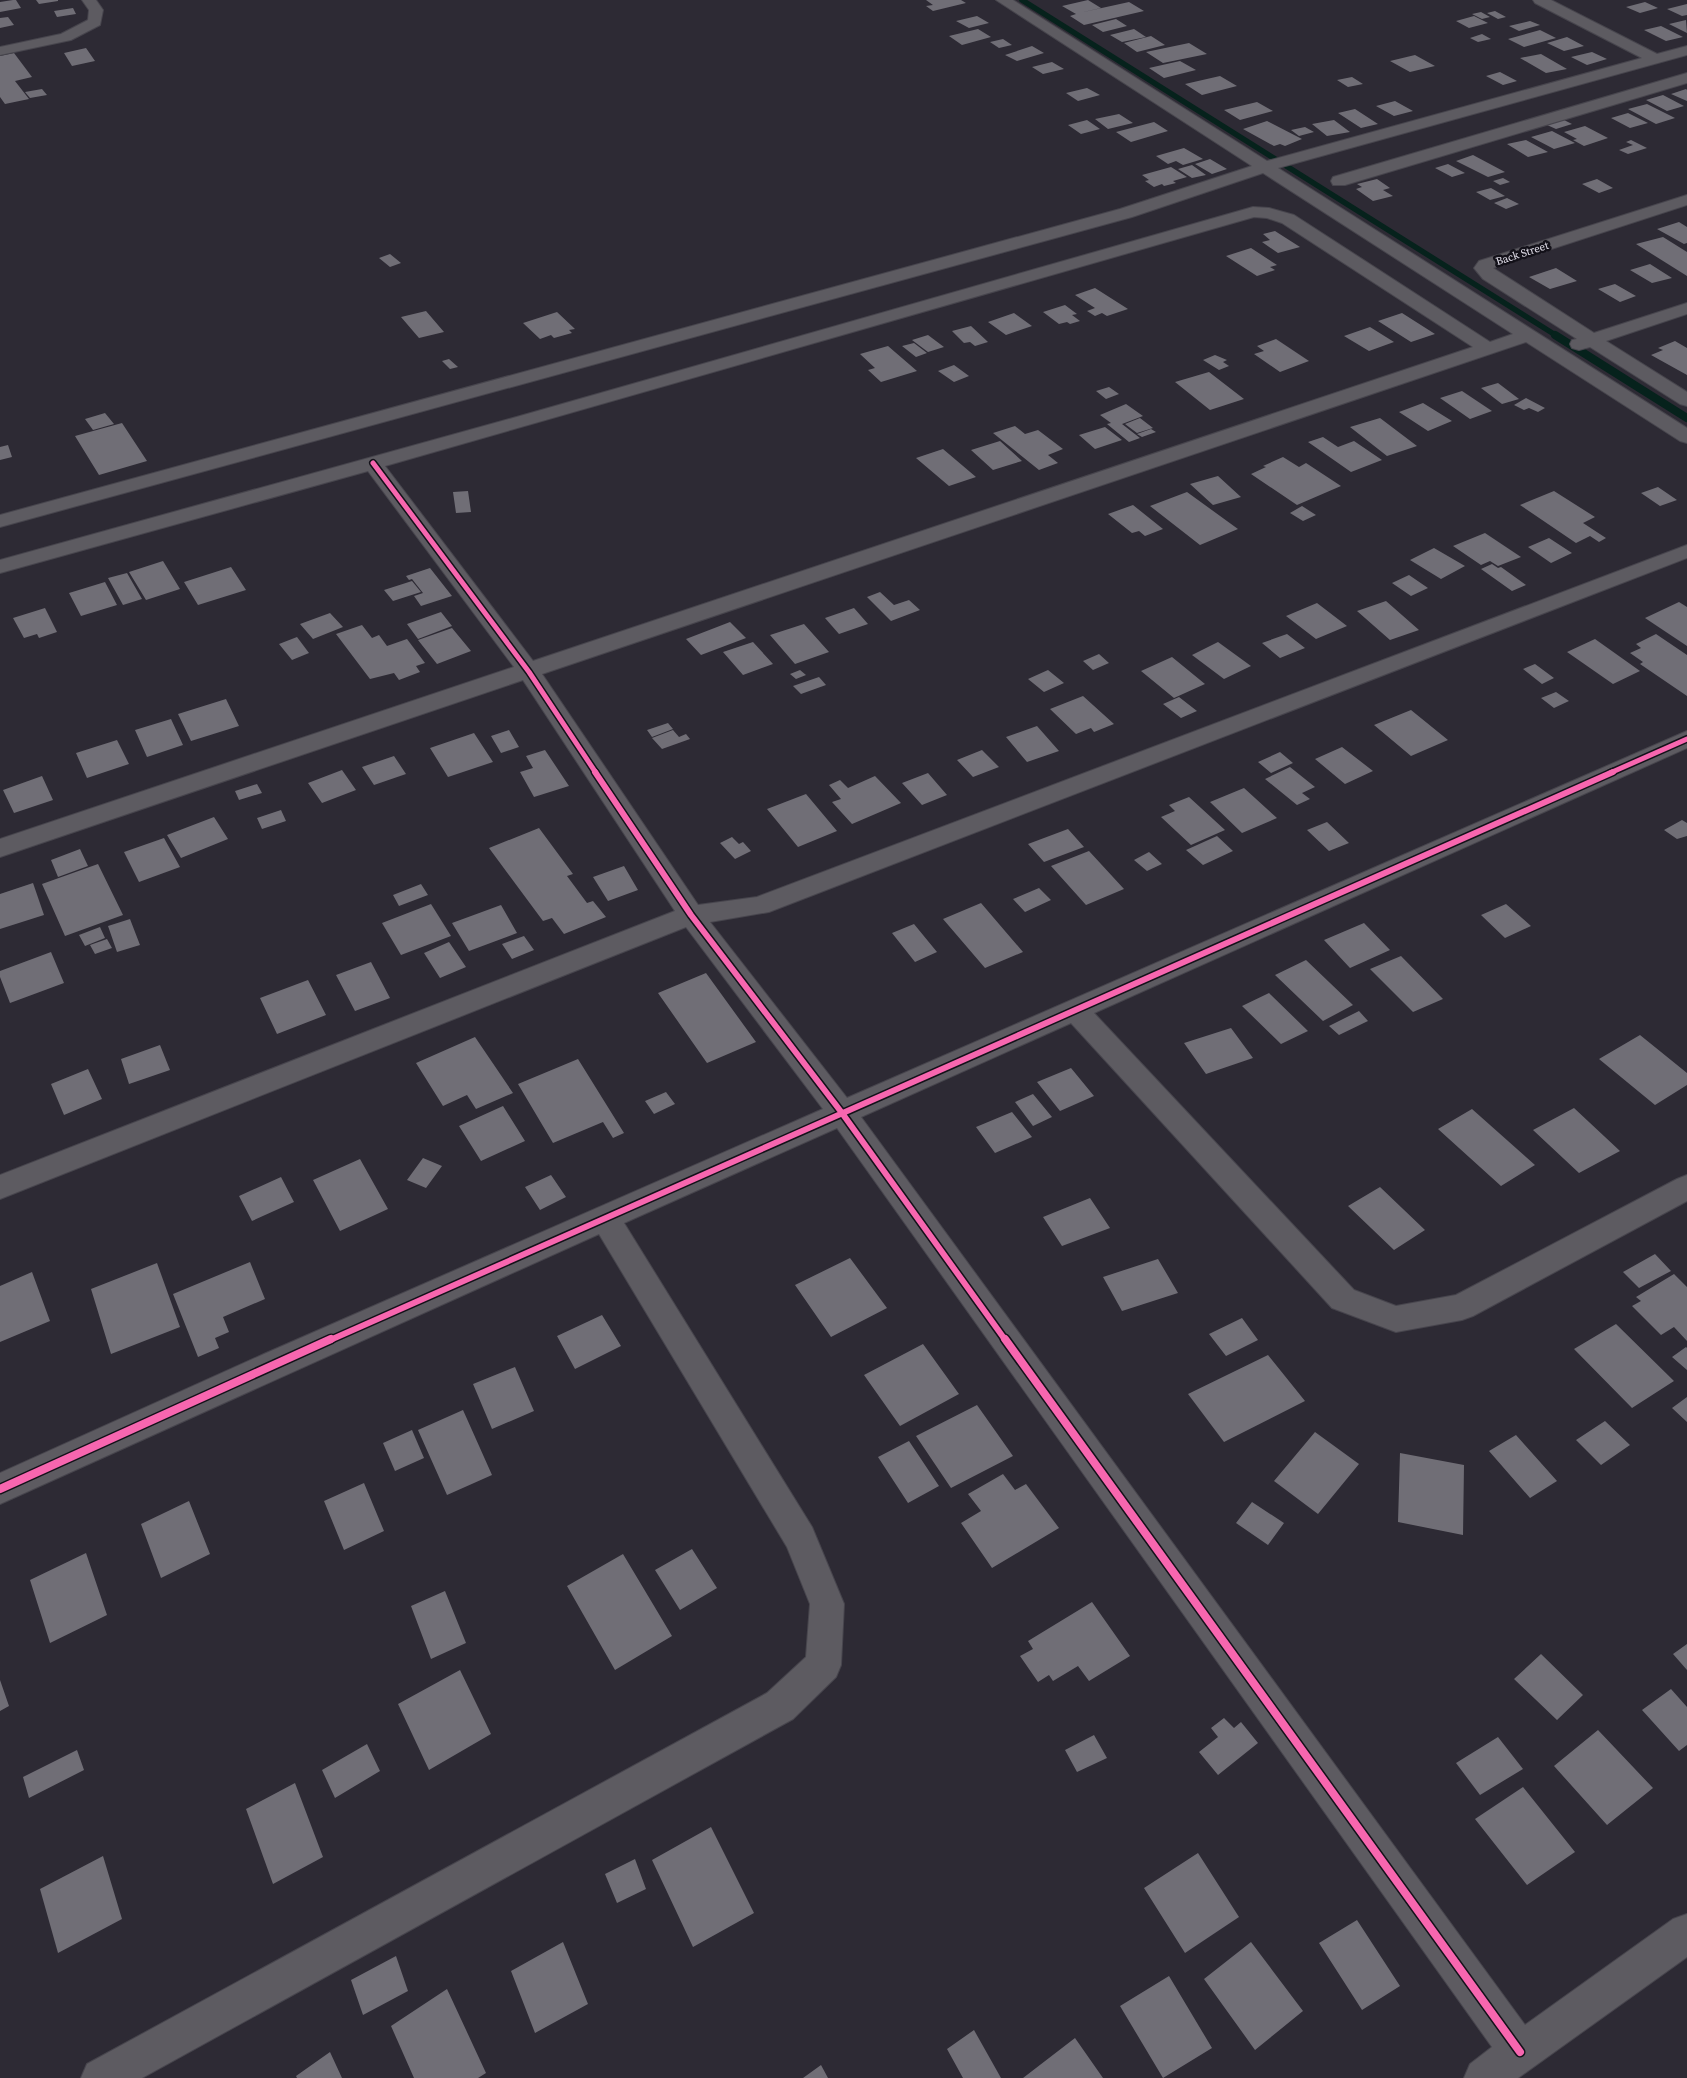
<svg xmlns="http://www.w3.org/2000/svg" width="1687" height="2078" font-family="'Source Serif 4',serif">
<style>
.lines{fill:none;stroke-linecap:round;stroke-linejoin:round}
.stream-far1{stroke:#06221c;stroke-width:5.5}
.stream{stroke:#06221c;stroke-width:8}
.building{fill:#706e76}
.minor-casing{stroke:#47454d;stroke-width:2}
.minor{fill:#5d5b61;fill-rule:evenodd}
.cycleway-far2-casing{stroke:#131119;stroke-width:8}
.cycleway-far1-casing{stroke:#131119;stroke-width:9}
.cycleway-casing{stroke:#131119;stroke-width:11}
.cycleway-far2{stroke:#f766af;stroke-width:5}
.cycleway-far1{stroke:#f766af;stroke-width:6}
.cycleway{stroke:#f766af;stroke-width:8}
.labels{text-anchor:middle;stroke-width:5;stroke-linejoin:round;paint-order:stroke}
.far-street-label{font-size:11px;fill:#e3e0eb;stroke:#131119}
</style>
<rect width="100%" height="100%" fill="#2d2a34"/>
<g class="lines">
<!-- stream-far1 -->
<path class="stream-far1" d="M1022,0l535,336"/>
<!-- stream -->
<path class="stream" d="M1555,335l132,83"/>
</g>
<!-- building -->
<path class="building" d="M13,0h3l5,8 -21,4v-10z
M36,0h22v1l-19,3z
M926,0h35l5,3 -33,8 -7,-5 7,-1z
M1088,0l13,8 -22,5 50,-11 15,9 -60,14 -14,-9 6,-2 -14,-8z
M1645,2l13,6 -18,5 -14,-6z
M1687,4v11l-5,1 -15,-7z
M73,8l3,6 -19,3 -3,-6z
M1495,11l11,6 -8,2 -11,-6z
M1481,12l9,5 -8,2 -10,-5z
M977,16l12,7 -20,5 -13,-7z
M1474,16l14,7 -19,5 -13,-7z
M8,17l6,8 -14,3v-10z
M1116,19l11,7 -24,6 -11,-7z
M1686,20l1,13 -18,-9z
M1530,21l10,4 -21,6 -10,-5z
M1661,26l22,11 -17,4 -22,-11z
M978,29l13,8 -29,8 -13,-9z
M1134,29l12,8 -24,5 -12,-7z
M1540,30l16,8 -32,9 -16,-8z
M1482,34l9,5 -13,3 -8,-4z
M1151,36l14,9 -28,7 -13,-9z
M1567,37l17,9 -20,5 -17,-8z
M1003,39l9,6 -13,3 -9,-6z
M1189,43l18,11 -44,9 -17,-11z
M1032,46l12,7 -27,8 -12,-6z
M86,48l9,13 -23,5 -8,-13z
M1592,52l15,7 -20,6 -16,-8z
M14,53l18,24 -17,4 14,18 -24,5 -5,-7v-41z
M1541,54l26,15 -21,4 -26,-15z
M1415,55l20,11 -25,6 -20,-11z
M1180,61l16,9 -32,8 -15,-10z
M1052,62l12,7 -21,5 -11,-7z
M1500,72l17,9 -14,4 -17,-9z
M1220,76l17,10 -35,9 -17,-11z
M1352,77l11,7 -15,3 -11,-7z
M1087,88l13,7 -22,6 -12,-8z
M42,89l5,6 -17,3 -5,-6z
M1687,90v11l-16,-7 15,-5z
M1663,95l21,11 -17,5 -21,-11z
M1395,101l18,10 -19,5 -18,-10z
M1257,102l16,9 -33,9 -16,-10z
M1647,104l28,14 -19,6 -28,-15z
M1355,109l23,15 -17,4 -23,-15z
M1628,113l20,10 -18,5 -19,-10z
M1119,114l14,9 -25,6 -13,-10z
M1087,120l13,9 -19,5 -13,-9z
M1334,120l16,12 -23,4 -15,-12z
M1564,120l8,4 -16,5 -9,-4z
M1267,121l35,18 -17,7 -5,-2 -6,2 -31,-17z
M1154,122l14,9 -37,11 -15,-10z
M1585,126l23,12 -24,8 -11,-6 4,-1 -13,-7z
M1305,127l9,5 -15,4 -8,-6z
M1552,131l23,12 -21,6 -23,-12z
M1526,140l22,12 -20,5 -21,-13z
M1631,140l16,8 -19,6 -9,-4 14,-5 -7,-3z
M1184,148l19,11 -20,6 -7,-4 -8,3 -12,-8z
M1473,155l32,17 -17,5 -32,-16z
M1210,159l17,10 -15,5 -17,-10z
M1448,164l17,9 -13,4 -17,-9z
M1192,165l14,10 -14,3 -14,-9z
M1171,167l16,10 -14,4 3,2 -12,3 -2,-2 -8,3 -9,-6 4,-1 -7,-5z
M1503,178l7,4 -10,3 -7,-4z
M1377,179l13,9 -7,2 10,6 -20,5 -17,-12 6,-2 -5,-3z
M1597,179l16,9 -14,5 -17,-9z
M1491,188l14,8 -15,4 -14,-8z
M1507,198l12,6 -13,5 -12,-6z
M1679,222l8,5v16l-3,1 -27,-15z
M1275,231l25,16 -22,6 -16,-11 8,-2 -7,-6z
M1663,237l24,15v24l-51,-32z
M1251,248l26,17 -7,2 5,3 -18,6 -31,-20z
M390,254l11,9 -11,4 -11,-9z
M1650,264l22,14 -20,5 -22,-13z
M1556,268l21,13 -27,8 -21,-12z
M1615,284l21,12 -16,6 -22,-13z
M1095,288l33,21 -21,7 -5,-3 -7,3 -8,-5 8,-3 -20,-13z
M1065,305l12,9 -5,1 8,6 -10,3 -3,-2 -8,2 -16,-12z
M426,311l18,21 -25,6 -18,-21z
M557,312l18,17 -6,1 3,3 -18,5 -3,-3 -11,4 -17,-16z
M1014,313l18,13 -26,9 -18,-13z
M1402,313l33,21 -24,8 -33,-21z
M971,326l17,16 -13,4 -5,-4 -6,1 -12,-12z
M1370,327l24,15 -25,9 -25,-15z
M928,335l16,12 -16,5 -16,-12z
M1276,339l33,22 -29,11 -26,-18 10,-3 -7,-5z
M1675,341l12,7v27l-36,-20 12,-5 -5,-2z
M914,343l13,10 -11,4 -14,-11z
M888,346l29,25 -36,11 -13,-12 7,-2 -15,-14z
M1215,355l12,5 -4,2 6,4 -10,4 -16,-10z
M449,359l9,8 -8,2 -8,-8z
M954,365l15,11 -15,6 -16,-11z
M1209,372l35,27 -34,11 -35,-28z
M1498,383l21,16 -17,5 -21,-16z
M1109,387l10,7 -13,5 -10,-8z
M1462,391l30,20 -22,8 -30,-21z
M1526,398l19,10 -7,4 -9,-4 -5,2 -10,-5z
M1423,403l29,18 -24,10 -29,-19z
M1126,404l17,12 -21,8 18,14 -11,4 -22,-18 4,-1 -11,-8z
M105,413l9,11 -21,6 -8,-11z
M1140,418l13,10 -16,5 -12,-9z
M1380,418l37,28 -30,10 -37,-29z
M122,423l25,38 -48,14 -24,-39z
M1015,426l10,8 13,-4 25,19 -15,6 10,8 -19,7 -46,-37z
M1105,427l17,13 -27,9 -16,-14z
M1151,429l5,3 -14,5 -5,-3z
M1323,437l15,10 16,-6 28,19 -31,12 -43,-30z
M1000,441l22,20 -29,9 -22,-20z
M8,445l4,12 -12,3v-13z
M943,449l33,28 -27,9 -33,-28z
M1283,457l16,10 7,-4 35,23 -44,19 -46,-31 15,-7 -3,-1z
M1218,476l23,21 -28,8 -23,-21z
M1658,487l19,13 -17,6 -19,-13z
M468,491l3,21 -15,1 -3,-21z
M1554,491l41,26 -12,6 23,15 -7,4 -9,-6 -14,7 -56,-38z
M1187,492l51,37 -38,16 -50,-39z
M1133,505l30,24 -18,7 -6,-5 -7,2 -24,-19z
M1302,506l14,9 -13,6 -13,-8z
M1485,533l36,24 -23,9 -8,-5 -9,4 -28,-19z
M1549,538l23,15 -21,10 -23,-16z
M1434,548l31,18 -24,13 -31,-19z
M163,561l17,28 -34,11 -17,-28z
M1492,564l6,4 3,-1 25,18 -14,6 -31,-22z
M231,567l15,23 -48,15 -14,-23z
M430,568l22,28 -31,10 -7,-10 9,-3 -11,-14 -3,1 -3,-4z
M127,573l15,26 -19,6 -15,-27z
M1409,575l19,13 -17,8 -19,-13z
M412,581l9,11 -28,9 -9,-11z
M105,582l12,23 -36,11 -12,-23z
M880,592l14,13 15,-5 11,10 -29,11 -24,-24z
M1386,601l33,29 -29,10 -33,-29z
M1679,602l8,5v39l-42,-28z
M1317,603l30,23 -31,13 -30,-23z
M45,608l12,24 -18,6 -2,-4 -13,4 -11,-20z
M854,608l14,16 -29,10 -14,-16z
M441,612l11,14 -34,13 -11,-15z
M330,613l13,14 -30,12 -13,-15z
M730,622l16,16 -45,17 -15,-16z
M804,624l25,28 -34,12 -25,-29z
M362,625l10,13 7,-3 8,11 20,-7 18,24 -9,3 4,6 -21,8 -5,-7 -24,6 -34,-45z
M452,628l19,23 -34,13 -19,-24z
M1287,634l18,14 -25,10 -18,-15z
M1656,634l31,21v41l-47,-32 3,-2 -13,-9 11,-5 -5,-4z
M297,637l12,16 -17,7 -13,-16z
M1595,639l45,32 -27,13 -46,-32z
M753,642l20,22 -30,11 -20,-23z
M1218,642l33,24 -27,13 -32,-24z
M1099,654l10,9 -16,7 -10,-9z
M1172,657l33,27 -31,14 -33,-27z
M1535,664l19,14 -12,6 -19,-15z
M800,670l6,5 -10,4 -6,-5z
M1048,670l16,13 -20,9 -16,-13z
M819,677l7,8 -25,9 -8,-8z
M1556,692l13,9 -15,7 -13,-10z
M1083,696l31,28 -20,8 -3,-4 -15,6 -26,-25z
M1179,697l18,14 -16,7 -18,-14z
M226,699l13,27 -48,15 -13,-27z
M1411,710l37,30 -37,16 -37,-31z
M171,719l12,26 -36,12 -12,-27z
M668,723l5,6 -21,8 -5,-7z
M1037,726l22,25 -32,11 -21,-25z
M509,730l10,17 -18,6 -10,-17z
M673,730l6,7 7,-3 4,5 -28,10 -10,-11z
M474,733l19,29 -45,15 -18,-29z
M117,740l12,24 -42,14 -11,-25z
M1342,747l31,24 -28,13 -30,-25z
M545,750l24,36 -35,11 -14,-25 13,-4 -7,-12z
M982,750l17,17 -26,10 -16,-17z
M1280,752l13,11 -22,10 -13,-11z
M394,756l12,18 -32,11 -12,-18z
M1290,767l25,20 -13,6 8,6 -13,6 -32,-26z
M342,770l14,20 -34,13 -14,-20z
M928,773l19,22 -25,10 -20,-22z
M42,776l11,24 -39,13 -11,-23z
M875,776l26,27 -49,21 -20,-22 9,-3 -12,-14 11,-5 8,8z
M257,784l5,9 -23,7 -4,-9z
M1244,788l33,30 -35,15 -32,-31z
M806,794l31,37 -39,16 -31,-38z
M1189,797l36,33 -34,15 -30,-28 14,-6 -6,-6z
M281,810l5,11 -24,8 -5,-11z
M214,817l14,22 -47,19 -14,-23z
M1682,820l5,3v13l-10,3 -13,-9z
M1327,822l22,21 -20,8 -22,-21z
M539,828l34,46 -6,2 20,27 6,-2 13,16 -42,17 -12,-16 -9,3 -54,-73z
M1068,829l16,18 -40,15 -16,-18z
M1217,836l16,15 -30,14 -17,-15z
M732,837l7,7 4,-2 8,9 -16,8 -15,-16z
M164,838l16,29 -41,15 -15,-30z
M80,849l8,17 -30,11 -7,-17z
M1089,851l35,38 -38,16 -35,-39z
M1149,852l13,12 -15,7 -13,-11z
M98,864l25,51 -58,21 -23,-52z
M624,866l14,24 -30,11 -15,-24z
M33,883l11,32 -44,14v-35z
M421,884l7,11 -29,11 -6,-11z
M1039,888l12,12 -26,12 -12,-13z
M981,903l42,49 -38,16 -42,-49z
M431,904l20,32 -50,19 -19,-32z
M1506,904l25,22 -26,12 -24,-23z
M501,905l16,28 -48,18 -17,-28z
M130,919l10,26 -23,7 -9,-26z
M1364,923l26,27 -40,18 -26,-28z
M914,924l23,28 -22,10 -23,-29z
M100,927l5,11 -20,8 -6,-11z
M524,936l10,14 -22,9 -10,-15z
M107,939l5,9 -17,6 -5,-9z
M449,942l17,25 -26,11 -16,-25z
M51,952l13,31 -54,20 -10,-26v-6z
M1401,956l42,43 -30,13 -43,-43z
M1306,960l47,45 -30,16 -48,-46z
M371,962l19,36 -35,13 -19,-36z
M706,973l50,69 -49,21 -49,-70z
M308,980l18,35 -49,19 -17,-36z
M1269,993l39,38 -27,13 -39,-38z
M1359,1011l9,10 -29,14 -10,-9z
M1231,1028l22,30 -47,16 -22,-31z
M1640,1035l47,38v12l-32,20 -56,-46z
M475,1037l38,56 -37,16 -9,-14 -24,11 -27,-43z
M160,1045l10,25 -41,14 -8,-25z
M578,1059l46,74 -11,5 -10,-16 -50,21 -35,-59z
M1071,1068l23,28 -34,15 -23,-29z
M88,1069l14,30 -38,16 -13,-31z
M666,1092l9,12 -21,10 -9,-13z
M1033,1094l19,23 -19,9 -18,-24z
M503,1106l22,35 -44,20 -22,-35z
M1574,1108l46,43 -41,22 -46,-43z
M1472,1109l63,56 -34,21 -63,-57z
M1012,1112l20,25 -37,16 -19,-26z
M423,1158l19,8 -16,22 -19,-8z
M360,1159l28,50 -48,22 -27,-51z
M551,1175l15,22 -26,13 -15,-23z
M281,1177l13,25 -42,19 -13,-25z
M1380,1187l45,43 -31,20 -46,-44z
M1090,1198l20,30 -48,18 -19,-29z
M1655,1254l16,17 -32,17 -16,-16z
M850,1258l37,50 -56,29 -36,-52z
M1158,1259l20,34 -56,18 -19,-34z
M250,1262l15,37 -42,18 6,15 -14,6 4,10 -21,9 -25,-63z
M157,1263l23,64 -69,27 -20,-65z
M32,1272l18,49 -50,21v-56z
M1674,1274l13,13v54l-13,-14 -13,8 -29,-29 9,-5 -5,-4z
M602,1315l19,31 -46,23 -18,-33z
M1242,1318l16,22 -32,16 -17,-22z
M1616,1324l58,57 -42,27 -58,-59z
M923,1344l36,50 -59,32 -36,-51z
M1686,1347l1,1v22l-15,-13z
M1268,1355l37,46 -81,41 -36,-48z
M515,1367l19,44 -42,18 -19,-45z
M1687,1397v25l-15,-14z
M977,1405l36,51 -62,32 -35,-52z
M463,1410l29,65 -45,20 -29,-65z
M1605,1421l25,24 -29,20 -25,-25z
M412,1430l12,28 -29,13 -12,-28z
M1315,1432l44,32 -41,50 -44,-33z
M1516,1435l41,46 -27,17 -41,-47z
M909,1441l30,45 -31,17 -30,-46z
M1400,1453l64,12 -1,70 -65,-13z
M1003,1474l12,16 11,-6 33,44 -67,40 -31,-45 20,-12 -13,-17z
M364,1483l20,48 -40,19 -20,-49z
M189,1501l21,53 -49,24 -20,-54z
M1252,1502l32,21 -16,22 -32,-22z
M692,1549l25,39 -37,22 -25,-40z
M86,1553l21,62 -57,28 -20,-63z
M623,1554l49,82 -57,34 -48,-84z
M445,1591l21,52 -35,16 -20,-53z
M1092,1602l38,54 -41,25 -11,-15 -25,15 -4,-6 -11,7 -18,-26 13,-7 -5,-8z
M1687,1644v26l-14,-16z
M1541,1654l42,41 -26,25 -43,-41z
M460,1670l31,64 -62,36 -31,-66z
M0,1680l9,26 -9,5z
M1671,1689l16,18v38l-8,6 -37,-41z
M1224,1718l10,10 7,-6 17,21 -40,32 -19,-23 19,-15 -7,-9z
M1598,1730l55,58 -46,37 -53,-59z
M1094,1735l13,23 -30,14 -12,-22z
M1498,1737l25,32 -43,26 -24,-32z
M367,1744l13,27 -45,27 -13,-28z
M77,1750l7,20 -55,28 -6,-21z
M295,1783l28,74 -50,27 -27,-75z
M1523,1787l52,65 -48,33 -52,-66z
M711,1827l43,86 -61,34 -41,-87z
M1198,1853l41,64 -54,36 -41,-65z
M103,1856l19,63 -64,34 -18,-64z
M635,1859l11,30 -29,14 -12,-29z
M1357,1920l43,66 -38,24 -43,-67z
M563,1942l25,62 -53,29 -24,-62z
M1251,1942l52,69 -48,39 -51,-71z
M396,1956l12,35 -45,24 -12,-35z
M1169,1976l43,72 -49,30 -43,-72z
M447,1989l39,84 -8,5h-64l-23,-52z
M974,2030l27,48h-38l-16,-29z
M1075,2038l28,40h-80z
M330,2052l12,26h-45l-1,-2z
M821,2065l7,13h-25z"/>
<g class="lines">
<!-- minor casing -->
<g class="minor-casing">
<path id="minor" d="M82,0h14l7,10 -3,15 -29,15 -71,15v-8l61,-13 27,-14 1,-10z
M996,0h17l254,161 375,-103 -107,-55 -2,-3h18l106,54 30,-8v9l-409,113 409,260v15l-7,-2 -154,-99 -984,332 156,231 59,-8 930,-352v13l-918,354 -59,10 137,176 840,-367v17l-593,265 260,277 42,16 60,-11 221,-116 10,-4v26l-214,115 -11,4 -66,12 -64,-24 -261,-285 -210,94 664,908 148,-106 14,-5v43l-169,121h-54l6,-14 22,-17 -655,-919 -213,95 188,304 32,77 -3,61 -5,12 -43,42 -651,359h-61l6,-14 680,-371 39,-36 4,-53 -23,-57 -188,-313 -599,270v-31l264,-119 559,-245 -137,-182 -686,272v-24l675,-264 -152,-231 -523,177v-18l514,-172 -146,-196 -368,102v-13l513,-142 740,-211 16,1 25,7 196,127 23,-8 -250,-161 -131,44 -1132,310v-12l1120,-306 132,-43zM1254,217l13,1 15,5 191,124 -940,314 -148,-195z
M1687,73v10l-342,102h-12l-2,-4 2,-4z
M1687,195v10l-194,63 101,65 93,-30v11l-81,27 81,51v14l-7,-2 -90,-57 -11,3 -7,-2 -2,-4 2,-4 5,-1 -94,-60 -9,-11 5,-7z"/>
</g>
<!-- minor -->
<use href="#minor" class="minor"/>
<!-- cycleway-far2 casing -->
<g class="cycleway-far2-casing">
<path id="cycleway-far2" d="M373,463l156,209 67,101
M1610,773l77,-34"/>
</g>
<!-- cycleway-far1 casing -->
<g class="cycleway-far1-casing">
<path id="cycleway-far1" d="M595,772l96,143 151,198 164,228
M328,1341l1285,-569"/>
</g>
<!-- cycleway casing -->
<g class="cycleway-casing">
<path id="cycleway" d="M1005,1339l515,713
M0,1489l331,-150"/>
</g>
<!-- cycleway-far2 -->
<use href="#cycleway-far2" class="cycleway-far2"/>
<!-- cycleway-far1 -->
<use href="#cycleway-far1" class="cycleway-far1"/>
<!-- cycleway -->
<use href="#cycleway" class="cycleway"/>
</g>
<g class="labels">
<!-- far-street labels -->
<g class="far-street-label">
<text transform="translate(1522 253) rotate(-18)" y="4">Back Street</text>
</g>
</g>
</svg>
